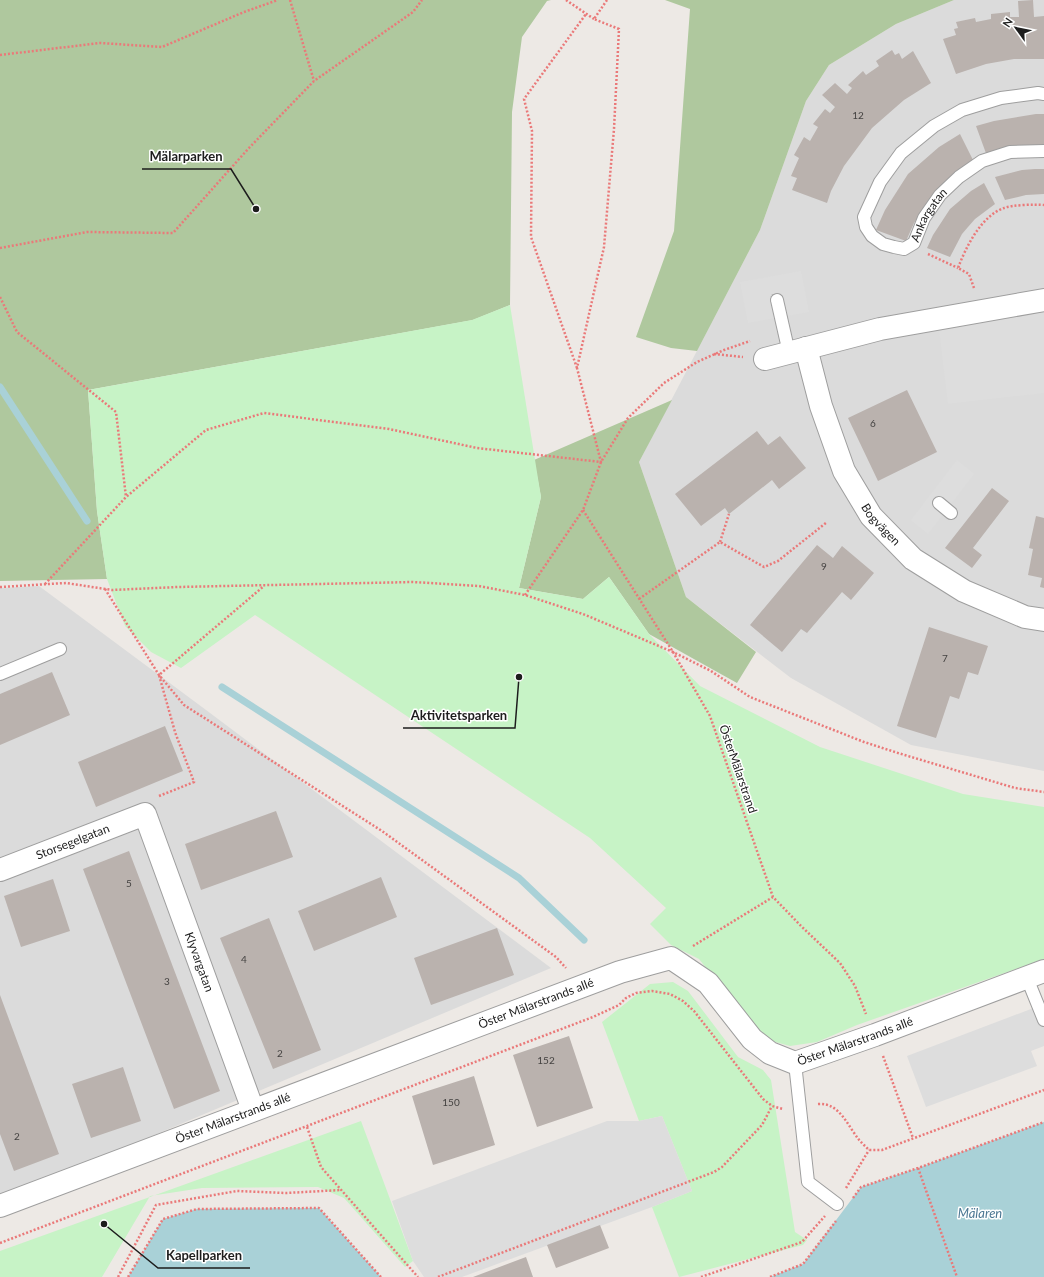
<svg xmlns="http://www.w3.org/2000/svg" width="1044" height="1277" font-family="Lato,sans-serif">
<style>
.residential{fill:#dbdbdb}
.forest{fill:#afc89e}
.park{fill:#c7f3c6}
.parking{fill:#ddd}
.water{fill:#a9d1d7}
.lines{fill:none;stroke-linecap:round;stroke-linejoin:round}
.stream{stroke:#a9d1d7;stroke-width:7}
.building{fill:#bab2ae}
.lane-casing{stroke:#9e9e9e;stroke-width:14}
.street-casing{stroke:#9e9e9e;stroke-width:24}
.path{stroke:#ea7979;stroke-width:2.5;stroke-dasharray:2 2;stroke-linecap:butt}
.lane{stroke:#fff;stroke-width:12}
.street{stroke:#fff;stroke-width:22}
.labels{text-anchor:middle;stroke-width:3;stroke-linejoin:round;paint-order:stroke}
.number-label{font-size:10px;fill:#444241}
.street-label{font-size:12px;fill:#1d1d1d;stroke:#fff}
.water-label{font-size:13px;font-style:italic;fill:#4d7894;stroke:#fff}
.leader{fill:none;stroke:#1d1d1d;stroke-width:1.5}
.callout-dot{fill:#1d1d1d;stroke:#fff;stroke-width:1.5}
.callout-label{font-size:13px;text-anchor:middle;font-weight:bold;fill:#1d1d1d;stroke:#fff;stroke-width:3;stroke-linejoin:round;paint-order:stroke}
</style>
<rect width="100%" height="100%" fill="#ede9e5"/>
<!-- residential -->
<path class="residential" d="M954,0h90v771l-133,-26 -120,-67 -105,-81 -47,-135 121,-232 46,-129 23,-36 67,-41z
M39,586l163,121 349,261 -551,232v-612z"/>
<!-- forest -->
<path class="forest" d="M0,0h551l-4,1 -25,36 -10,75 -2,193 -37,15 -385,70 9,121 10,68 -107,2z
M665,0h289l-58,24 -67,41 -23,36 -46,129 -63,121 -26,-3 -35,-11 38,-106 16,-222z
M672,400l-33,62 47,135 70,55 -19,31 -88,-49 -40,-57 -26,22 -64,-11 22,-91 -7,-37z"/>
<!-- park -->
<path class="park" d="M510,305l31,192 -22,91 64,11 26,-22 40,57 51,52 120,61 143,47 81,13v152l-187,66 -40,17 -27,4 -22,-6 -14,-12 -55,-69 -28,-14 -21,-21 16,-16 -76,-70 -335,-223 -74,53 -30,-16 -26,-26 -18,-47 -10,-68 -9,-121 384,-70z
M673,982l15,9 50,66 25,13 8,10 24,152 12,8 -4,5 -124,32 -27,-70 40,-16 -30,-75 -23,5 -37,-99 48,-38z
M361,1121l52,140 -8,6 -61,-69 -26,-11 -116,1 -52,8 -48,81h-102v-26z"/>
<!-- parking -->
<path class="parking" d="M801,271l8,41 -61,11 -8,-41z
M1044,309v84l-96,11 -10,-83z
M957,460l17,14 -46,60 -17,-14z
M1044,1004v42l-13,5 6,15 -111,41 -19,-51z
M662,1116l30,75 -40,16 -190,70h-38l-11,-16 -21,-60 215,-80h32z"/>
<!-- water -->
<path class="water" d="M1044,1122v155h-274l33,-13 58,-77 57,-19z
M319,1208l62,69h-253l35,-58 34,-10z"/>
<g class="lines">
<!-- stream -->
<path class="stream" d="M0,387l87,134
M222,687l297,191 65,62"/>
</g>
<!-- building -->
<path class="building" d="M1033,0l1,17 10,-1v43h-30l-28,5 -30,10 -13,-35 13,-4 -2,-6 4,-1 -2,-6 19,-4 1,4 15,-3v-5l19,-2v5h9l-1,-16z
M892,50l3,5 4,-2 3,6 11,-8 18,32 -27,17 -32,28 -28,38 -13,25 -4,12 -35,-13 5,-12 -6,-2 8,-18 -5,-3 10,-18 6,4 8,-14 -5,-3 12,-15 5,4 5,-6 -13,-12 13,-12 12,11 5,-6 -4,-3 15,-14 3,4 13,-9 -3,-5z
M1036,114h8v32l-57,10 -11,-30 18,-5z
M960,134l14,28 -32,24 -9,9 -19,28 -8,18 -30,-11 9,-20 23,-36 31,-27z
M1035,169h9v25l-18,1 -21,5 -10,-23 27,-7z
M984,183l11,21 -20,15 -7,8 -6,7 -12,23 -23,-9 6,-13 17,-26 21,-18z
M907,390l30,62 -59,29 -30,-63z
M757,431l11,14 12,-9 26,32 -27,21 -7,-9 -43,34 -4,-6 -24,18 -26,-32z
M992,488l17,13 -36,47 9,7 -10,13 -27,-20z
M1036,516l8,2v70l-4,-1 2,-9 -14,-3 5,-26 -4,-1z
M817,545l16,13 9,-12 32,27 -23,27 -9,-8 -35,41 -6,-4 -19,23 -32,-27z
M929,627l59,19 -10,29 -10,-3 -9,27 -9,-3 -14,42 -39,-12z
M52,672l18,43 -70,30v-51z
M165,726l18,45 -87,36 -18,-45z
M276,811l17,46 -92,33 -16,-46z
M129,851l91,240 -46,18 -91,-240z
M381,877l16,40 -83,34 -16,-40z
M53,879l17,52 -49,16 -17,-51z
M269,918l52,132 -48,19 -53,-131z
M497,928l17,47 -83,30 -17,-47z
M0,995l59,159 -45,17 -14,-37z
M569,1036l24,72 -56,19 -24,-72z
M123,1067l18,54 -50,17 -19,-54z
M474,1076l21,69 -62,20 -21,-69z
M600,1225l9,23 -53,20 -9,-23z
M526,1257l7,20h-60z"/>
<g class="lines">
<!-- lane casing -->
<g class="lane-casing">
<g id="lane">
<path id="s1" d="M1044,94l-6,-1 -37,5 -39,12 -28,16 -33,27 -21,29 -16,35 2,10 6,9 11,8 11,3 10,2 10,-6 10,-25 16,-23 19,-18 23,-16 28,-9 34,-1"/>
<path d="M777,300l12,53"/>
<path d="M939,503l12,10"/>
<path d="M0,674l60,-25"/>
<path d="M1027,978l17,42"/>
<path d="M795,1063l13,119 29,22"/>
</g>
</g>
<!-- street casing -->
<g class="street-casing">
<g id="street">
<path id="s2" d="M806,348l15,58 23,65 27,45 42,43 51,32 61,26 19,3"/>
<path d="M765,359l115,-30 164,-29"/>
<path id="s3" d="M0,870l145,-56 108,296"/>
<path id="s4" d="M0,1206l620,-234 51,-14 37,25 44,56 18,14 25,10 80,-28 169,-64"/>
</g>
</g>
<!-- path -->
<path class="path" d="M290,0l24,81
M566,0l28,19
M0,55l100,-12 62,4 82,-35 34,-12
M0,248l87,-16 86,1 75,-84 66,-68 99,-69 9,-12
M928,254l30,14
M974,288l-5,-14 -11,-6c8,-21 23,-52 46,-60 7,-3 32,-4 40,-3
M0,297l17,35 99,80 10,85
M714,354l29,3
M577,368l-46,-131 1,-106 -8,-32 62,-85
M583,510l90,142 37,64 63,181 29,30 38,36 15,23 11,28
M720,542l9,-28
M45,584l81,-87 80,-67 58,-17 125,16 88,19 124,14 -24,-94 27,-121 10,-118 5,-100 -25,-10 13,-19
M0,587l66,-4 46,7 66,-3 235,-5 66,4 46,9 58,19 90,38 38,19 39,26 114,45 34,11 117,35 29,4
M105,589l54,86 25,30 198,126 174,126 10,11
M525,595l58,-85 18,-48 27,-44 36,-35 33,-21 27,-12 26,-9
M639,599l81,-57 44,25 14,-6 49,-39
M159,796l35,-14 -19,-50 -16,-57 105,-89
M693,946l80,-49
M883,1056l30,82
M818,1104c22,-2 30,23 42,37 3,3 6,6 9,9h13l162,-60
M307,1127l14,40 97,110
M918,1168l39,109
M846,1188l23,-38
M853,1198l8,-11 57,-19 126,-46
M0,1243l593,-226 26,-12 7,-7 10,-5 16,-2 18,3 13,7 11,10 69,88 9,7 11,3
M118,1277l38,-72 81,-14 49,2 55,-3
M128,1277l35,-58 34,-10 122,-1 62,69
M438,1277l276,-105 8,-5 40,-42 10,-19
M701,1277l101,-35 23,-26
M770,1277l33,-13 33,-43"/>
<!-- lane -->
<use href="#lane" class="lane"/>
<!-- street -->
<use href="#street" class="street"/>
</g>
<g class="labels">
<!-- number labels -->
<g class="number-label">
<text x="858" y="119">12</text>
<text x="873" y="427">6</text>
<text x="824" y="570">9</text>
<text x="945" y="662">7</text>
<text x="129" y="887">5</text>
<text x="244" y="963">4</text>
<text x="167" y="985">3</text>
<text x="280" y="1057">2</text>
<text x="546" y="1064">152</text>
<text x="451" y="1106">150</text>
<text x="17" y="1140">2</text>
</g>
<!-- street labels -->
<g class="street-label">
<text dy="4" stroke="none"><textPath href="#s1" startOffset="333">Ankargatan</textPath></text>
<text dy="4" stroke="none"><textPath href="#s2" startOffset="194">Bogvägen</textPath></text>
<text transform="translate(738 769) rotate(71)" y="4">ÖsterMälarstrand</text>
<text dy="4" stroke="none"><textPath href="#s3" startOffset="78">Storsegelgatan</textPath></text>
<text dy="4" stroke="none"><textPath href="#s3" startOffset="313">Klyvargatan</textPath></text>
<text dy="4" stroke="none"><textPath href="#s4" startOffset="573">Öster Mälarstrands allé</textPath></text>
<text dy="4" stroke="none"><textPath href="#s4" startOffset="945">Öster Mälarstrands allé</textPath></text>
<text dy="4" stroke="none"><textPath href="#s4" startOffset="249">Öster Mälarstrands allé</textPath></text>
</g>
<!-- water labels -->
<g class="water-label">
<text x="980" y="1218">Mälaren</text>
</g>
</g>
<!-- callouts -->
<path class="leader" d="M256 209L231 169H142M519 677L515 728H403M104 1224L158 1268H250"/>
<g class="callout-dot">
<circle cx="256" cy="209" r="4"/>
<circle cx="519" cy="677" r="4"/>
<circle cx="104" cy="1224" r="4"/>
</g>
<g class="callout-label">
<text x="186" y="161">Mälarparken</text>
<text x="459" y="720">Aktivitetsparken</text>
<text x="204" y="1260">Kapellparken</text>
</g>
<!-- north arrow -->
<g transform="translate(1016 28) rotate(303)" stroke="#ffffff" stroke-width="3" paint-order="stroke">
<path d="M0-3L7 15L0 10L-7 15Z" fill="#1d1d1d"/>
<text y="-6" font-size="11" font-weight="bold" text-anchor="middle" fill="#1d1d1d">N</text>
</g>
</svg>
